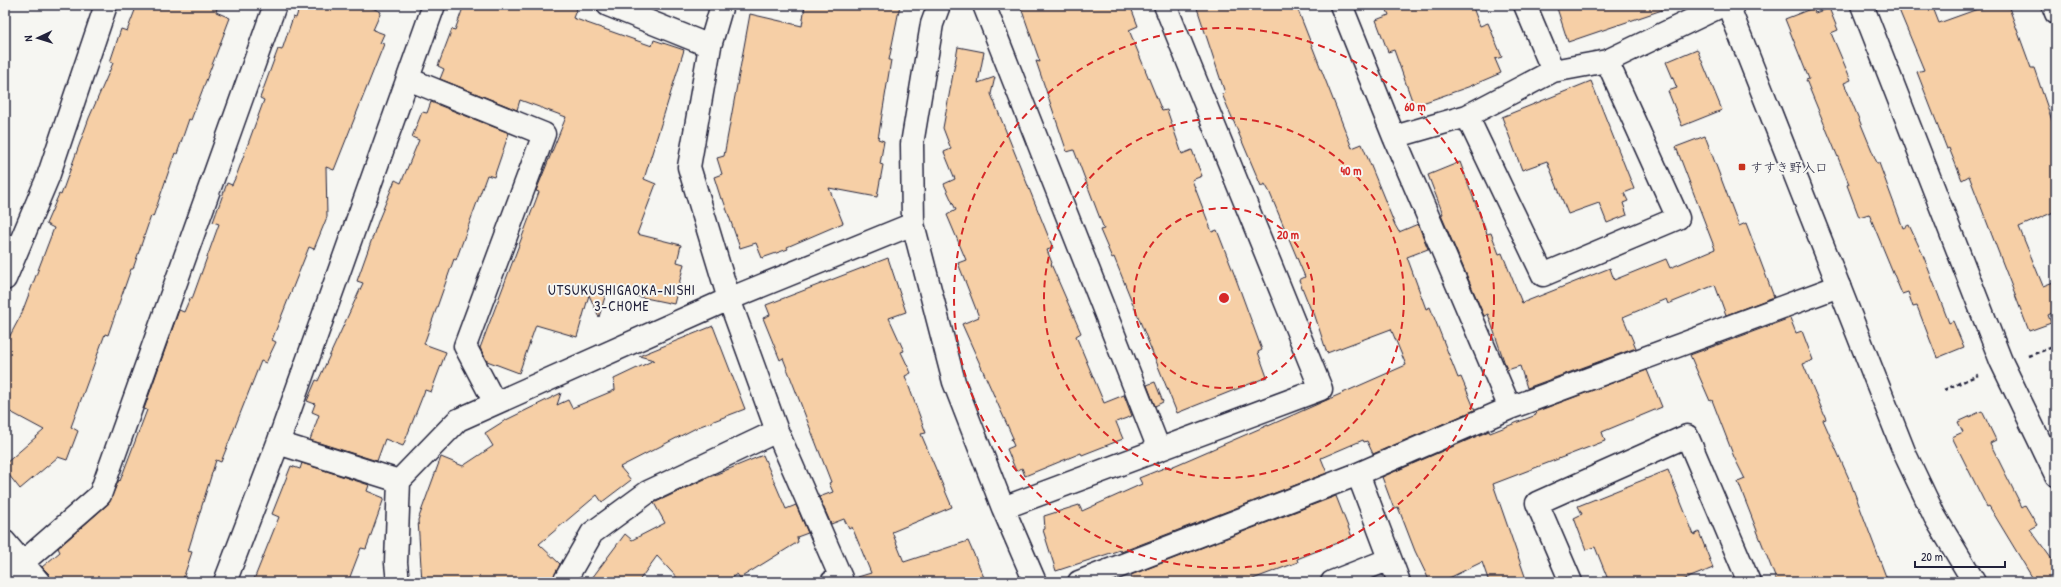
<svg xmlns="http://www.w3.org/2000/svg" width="2061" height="587" font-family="'Patrick Hand','Klee One',sans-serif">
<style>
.building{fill:#f6cfa6;stroke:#22223b}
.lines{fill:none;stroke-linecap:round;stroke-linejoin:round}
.street-casing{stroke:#22223b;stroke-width:25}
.secondary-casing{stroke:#22223b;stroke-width:25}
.path{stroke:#22223b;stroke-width:2.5;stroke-dasharray:4 3;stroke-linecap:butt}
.street{stroke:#f6f6f2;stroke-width:22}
.secondary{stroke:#f6f6f2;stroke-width:22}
.ring{fill:none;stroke:#d62828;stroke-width:2;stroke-dasharray:7 5}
.poi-dot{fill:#c8321e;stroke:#f6f6f2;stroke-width:1.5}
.labels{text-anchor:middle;stroke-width:4;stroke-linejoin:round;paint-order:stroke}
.poi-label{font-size:13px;fill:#22223b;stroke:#f6f6f2;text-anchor:start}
.neighbourhood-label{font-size:14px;letter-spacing:1px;fill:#22223b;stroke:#f6f6f2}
.centre{fill:#d62828;stroke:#f6f6f2;stroke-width:2}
.ring-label{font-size:12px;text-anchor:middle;font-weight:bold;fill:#d62828;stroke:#f6f6f2;stroke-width:4;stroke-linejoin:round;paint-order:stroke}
</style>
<rect width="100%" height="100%" fill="#f6f6f2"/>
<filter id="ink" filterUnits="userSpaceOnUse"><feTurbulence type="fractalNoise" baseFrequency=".025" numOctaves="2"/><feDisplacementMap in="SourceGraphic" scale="8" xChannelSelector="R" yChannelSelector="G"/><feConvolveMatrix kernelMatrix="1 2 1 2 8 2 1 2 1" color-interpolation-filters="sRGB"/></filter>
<g filter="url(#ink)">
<!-- building -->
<path class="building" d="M137,5h81l-2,7 14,6 -39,102 -2,-1 -12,35 -2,-1 -22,64 -2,-1 -18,53h-2l-23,66 -3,-1 -34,93 7,4 -11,29 -9,-3 -38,32 -15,-19v-6l39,-34 -39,-21v-64l16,-30 33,-87 -8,-4 13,-30 2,1 28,-77 24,-55 -3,-1 11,-33 6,2z
M300,5h66l15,7 -8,18 11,4 -4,9 4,1 -50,126 -8,-3 1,50 -13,32 -5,-2 -37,93 4,2 -10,21 -5,-2 -40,101 -5,-2 -28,91 4,1 -10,30h-131l-2,-8 -7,-7 18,-15 -2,-4 50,-44 11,-24 1,1 27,-71 -3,-1 35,-99 5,2 6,-14 2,1 27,-75 -6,-2 14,-39 5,2 5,-11 27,-74 -4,-2 18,-49 4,1 11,-33 3,1z
M464,5h114l-5,13 79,28 2,-6 30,10 -40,129 12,5 -19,50 44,11 -4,17 7,2 -10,40 -67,-14 -8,27 -10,-22 -12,42 -41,-12 -17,48 -32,-12 -7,-13 59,-156 -3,-1 30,-74 -46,-17 -3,10 -77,-31 4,-10 -6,-3 14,-37 3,1z
M805,5h95l-11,55h2l-13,79 6,2 -4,23 3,1 -6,32 -48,-9 14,35 -56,24 1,2 -26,9 -6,-15 -16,5 -17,-49h-2l-7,-22 8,-3 -5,-16 7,-2 26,-142 52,12z
M1020,5h110l8,21 -9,4 33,81 5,-1 15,44 10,-4 10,26 -10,4 20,52 5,-2 19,49 26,71 -4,2 9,25 -90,36 -63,-156 -2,1 -12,-28 4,-1 -30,-79 -7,2 -31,-91 4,1z
M1196,5h100l56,143 10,-4 33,81 4,7 19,-8 10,25 -21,8 19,52 4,-2 28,71 3,-1 14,33 -102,44 -6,-13 -3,1 -1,-2 -42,18 6,15 -206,79 -1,-2 -64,21 -13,-41 2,-1 -1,-13 35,-11 3,6 60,-27 -3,-6 30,-12v2l99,-43v1l138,-61 -15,-36 -64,24 -14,-43h-2l-12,-30 6,-3 -36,-86 -4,-7 -4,2 -39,-92 3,-1z
M1385,5h87l8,21 8,-3 14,34 -7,2 6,14 -33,14 -54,19 -20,-56 -6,2 -12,-32 13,-5z
M1556,5h108l1,4 -97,33z
M1897,5h35l7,18 50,-18h19l23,63h3l22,64v79l-37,16 24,59 13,-5v30l-8,4 3,8 -22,8 -60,-155 -7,4 -13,-32 -2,1 -30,-77 7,-2z
M1813,8l2,5 14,-5 9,22 -7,3 20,47 -7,3 33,80h2l24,65 6,-3 14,30 26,68 4,-2 11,26 -27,11 -20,-52 -4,1 -5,-15 -6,2 -33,-80 -10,3 -12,-32 2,-1 -43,-104 3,-1 -24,-60z
M958,47l26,5 -6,31 17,-6 -4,17 62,154 -6,2 5,13 -1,1 30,69 -5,3 28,67 20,-8 8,21 -16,6 7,17 -41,16 -1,-2 -56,23 -3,-8 -6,3 -9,-22 7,-3 -3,-7 2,-1 -51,-114 17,-7 -21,-54 8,-3 -19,-45 9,-5 -12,-26 11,-5 -11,-27 7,-3 -8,-21z
M1697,49l25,61 -40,16 -14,-35 9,-3 -11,-26z
M1591,81l43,108 -10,4 4,8 -5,2 4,12 -20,8 -8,-20 -31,11 -21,-53 -25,9 -20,-53z
M431,102l78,31 -15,44 -7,-2 -31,85 -2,-1 -30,85 22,8 -15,40 -6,-2 -22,56 -18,-7 -8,22 -67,-21 9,-25 -7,-3 3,-8 -8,-3 9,-21 2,1 45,-98 -6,-2 22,-62 16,-39 6,3 18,-43 -7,-3 10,-25 5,1z
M1705,136l34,90 7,-3 28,74 -48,18 -11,-30 -47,19 -2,-5 -43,18 13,31 -109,40 -7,-22 -13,4 -19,-56 -4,2 -43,-101 2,-1 -15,-39 32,-13 27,72 4,-1 8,21 3,-1 20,50 88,-35 4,12 52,-21 4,9 45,-19 -39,-102z
M888,258l18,54 -17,6 15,33 -3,1 10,21 -6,3 21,57 -5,1 31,73 -60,25 12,30 64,-21 18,41h-128v-5l13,-4 -19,-46 -3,2 -5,-10 -13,5 -12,-27 14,-5 -4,-9 2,-1 -48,-124 -3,2 -17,-42 7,-3 -4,-10z
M1790,318l6,15 6,-2 11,29 -10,4 23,55 -3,1 27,61 38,101h-111l-39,-100 7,-3 -11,-22 -22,-57 -2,1 -20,-46z
M713,326l32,83 -47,18 -78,40 11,13 -29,22 -5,-7 -58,49 21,20 -8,18h-130l-4,-62 23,-63 22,9 30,-20 -8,-13 19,-12 57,-28 -4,12 11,-5 4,8 43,-18 -1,-11 40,-19 -15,-4z
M1647,370l15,37 -60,25 3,9 -112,43 34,98h-38l-7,-20 -41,20h-11l-15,-31 -17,-44 -4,2 -12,-32 107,-46 1,2 46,-18 -1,-3z
M1155,382l8,20 -8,4 -8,-21z
M1982,411l14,29 -6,3 32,64 3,-2 12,20 -7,4 26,36v17h-21l-46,-76 -2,1 -35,-70 11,-5 -5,-10z
M763,455l23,54 10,-4 12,28 -11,4 1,5 -58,36 -3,-4 -12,8h-44l-24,-26 -19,26h-49l36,-48 7,6 33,-17 -11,-20 53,-25z
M302,463l67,22 -2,6 17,7 -18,51 -5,-1 -13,34h-95l26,-65 -7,-3 19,-48 9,3z
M1668,470l26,65 5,-3 14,36 -35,14h-69l-14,-35 -9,3 -12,-32 8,-4 -4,-8z
M1336,496l16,41 -55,22 1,3 -53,20h-112l-2,-7z"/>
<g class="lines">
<!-- street casing -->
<g class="street-casing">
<path id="street" d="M608,5l102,41
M722,5l-12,41 -21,121 40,132 48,132 64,147 -9,4
M939,5l-7,19 -20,120 1,80 41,158 49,126 32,74
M984,5l175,444
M1341,5l53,132 116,271
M1525,5l28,66
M1862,5l139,356 55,114
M2053,5l3,8
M408,79l136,55 -79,212 30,57
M1467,116l76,159 135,-57 -71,-157
M1394,137l73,-21 86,-45 54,-10 116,-56
M278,443l121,38
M1358,474l41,108
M1003,508l318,-119 -156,-384
M5,542l34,40
M5,578l95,-83 175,-490
M225,582l53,-139 156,-438
M398,582l-2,-19 3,-82 59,-61 271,-121 184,-75
M564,582l28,-49 56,-41 129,-61
M1079,582l279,-108 152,-66 329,-122
M1332,582l58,-23
M1571,582l-34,-79 150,-67 62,146"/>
</g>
<!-- secondary casing -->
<g class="secondary-casing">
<path id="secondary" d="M1728,5l177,449 30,63 39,65
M5,279l43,-102 58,-172"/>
</g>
<!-- path -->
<path class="path" d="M2028,356l28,-10
M1944,390l34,-15"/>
<!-- street -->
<use href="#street" class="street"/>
<!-- secondary -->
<use href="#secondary" class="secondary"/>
</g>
</g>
<!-- distance rings -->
<g class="ring">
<circle cx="1224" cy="298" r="90"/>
<circle cx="1224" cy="298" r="180"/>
<circle cx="1224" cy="298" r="270"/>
</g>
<!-- markers -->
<rect class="poi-dot" x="1738" y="163" width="8" height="8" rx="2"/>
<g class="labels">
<!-- poi labels -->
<g class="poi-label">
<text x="1750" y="172">すすき野入口</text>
</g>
<!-- neighbourhood labels -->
<g class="neighbourhood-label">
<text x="622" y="295">UTSUKUSHIGAOKA-NISHI<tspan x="622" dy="16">3-CHOME</tspan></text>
</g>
</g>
<circle cx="1224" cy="298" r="6" class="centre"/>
<g class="ring-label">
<text x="1415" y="111">60 m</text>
<text x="1351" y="175">40 m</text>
<text x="1288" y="239">20 m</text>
</g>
<!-- margin -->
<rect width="2061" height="587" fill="none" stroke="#f6f6f2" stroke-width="20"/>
<rect x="10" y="10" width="2041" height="567" fill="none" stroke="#22223b" stroke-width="1.5" filter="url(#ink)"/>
<!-- north arrow -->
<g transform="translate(38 38) rotate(266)" stroke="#f6f6f2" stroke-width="3" paint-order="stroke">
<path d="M0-3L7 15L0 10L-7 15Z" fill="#22223b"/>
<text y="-6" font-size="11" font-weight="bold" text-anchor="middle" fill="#22223b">N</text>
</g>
<!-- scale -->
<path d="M1915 561v6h90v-6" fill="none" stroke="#22223b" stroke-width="2"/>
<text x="1921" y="561" font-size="12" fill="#22223b" stroke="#f6f6f2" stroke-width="3" paint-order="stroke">20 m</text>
</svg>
